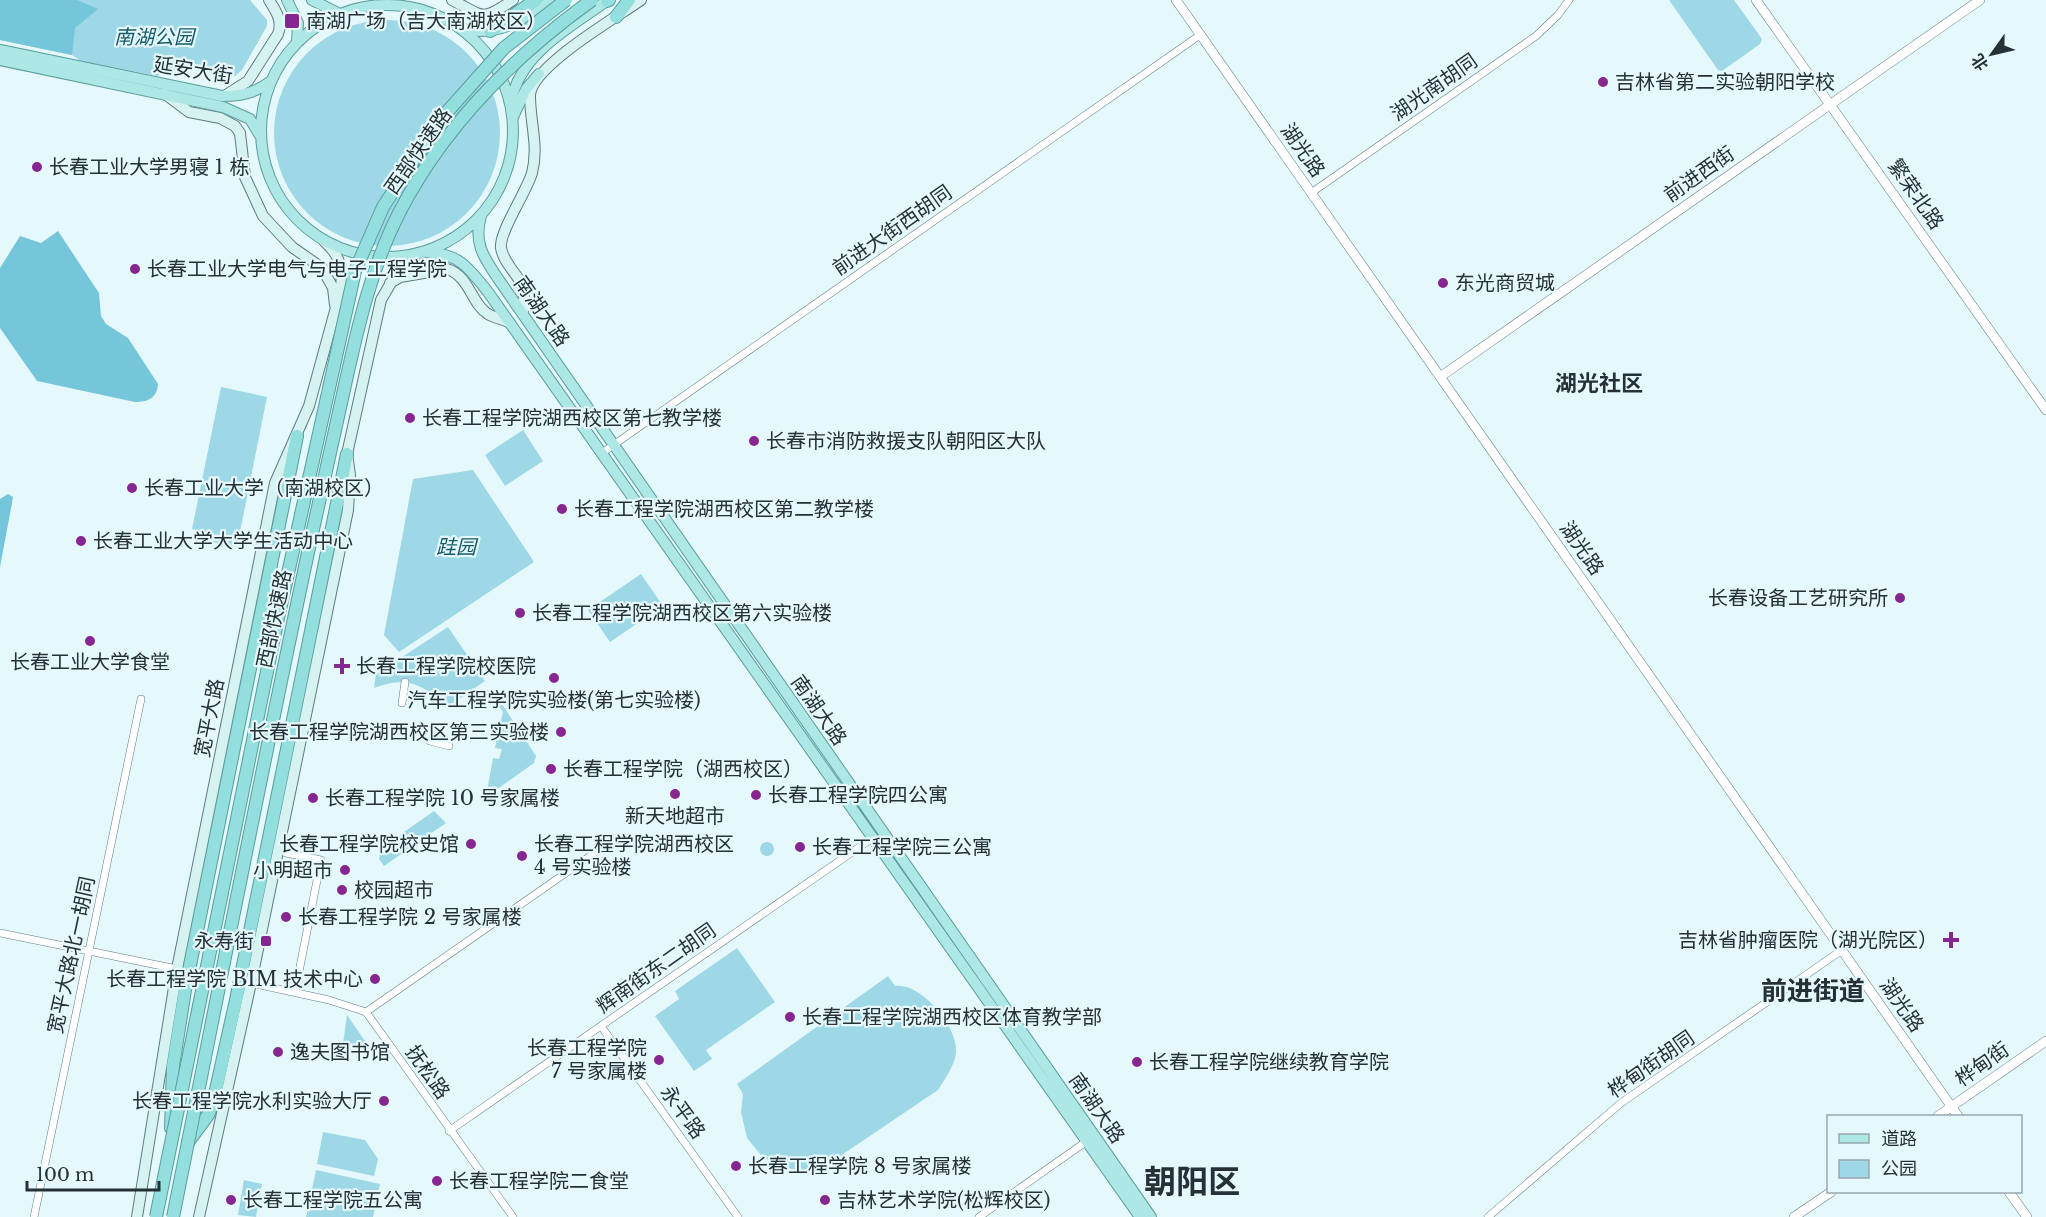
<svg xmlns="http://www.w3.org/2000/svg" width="2046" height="1217" font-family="'Libre Baskerville','Noto Sans SC',serif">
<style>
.green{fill:#9ed8e7}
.forest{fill:#75c6da}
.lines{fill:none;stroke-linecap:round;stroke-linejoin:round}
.minor-casing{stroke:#5e7b82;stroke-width:8}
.tertiary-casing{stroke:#5e7b82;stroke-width:10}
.secondary-casing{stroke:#5e7b82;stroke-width:12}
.primary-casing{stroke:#5a9d9d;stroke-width:12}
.trunk-casing{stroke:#5a9d9d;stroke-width:14}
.minor{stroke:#fff;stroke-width:7}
.tertiary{stroke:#fff;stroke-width:9}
.secondary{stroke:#d6f3f2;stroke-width:10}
.primary{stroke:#ade7e6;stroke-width:10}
.trunk{stroke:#92dfde;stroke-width:12}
.trunk-bridge-casing{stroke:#5a9d9d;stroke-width:14;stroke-linecap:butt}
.trunk-bridge{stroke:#92dfde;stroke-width:12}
.poi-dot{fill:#862791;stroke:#e5f8fc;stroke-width:2}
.labels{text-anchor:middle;stroke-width:4.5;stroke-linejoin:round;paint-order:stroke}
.poi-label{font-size:20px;fill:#253135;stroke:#e5f8fc;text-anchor:start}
.park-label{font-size:20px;font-style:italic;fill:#165a68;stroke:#e5f8fc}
.street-label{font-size:20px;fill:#253135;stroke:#e5f8fc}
.quarter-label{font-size:22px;font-weight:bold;fill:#253135;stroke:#e5f8fc}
.district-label{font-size:26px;font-weight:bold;fill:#253135;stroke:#e5f8fc}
.town-label{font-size:32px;font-weight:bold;fill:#253135;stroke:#e5f8fc}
</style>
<rect width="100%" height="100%" fill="#e5f8fc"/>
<!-- green -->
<path class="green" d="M0,0h250l17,20v6l-25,44 -7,6 -54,-8 -24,8 -76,-15 -9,-6 -72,-15z
M1669,0h65l28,39 -2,5 -38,27 -4,-1z
M274 133a113 113 0 1 1 226 0a113 113 0 1 1-226 0Z
M221,387l46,10 -30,150 -29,-6 1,-8 -17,-4z
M523,430l20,31 -38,25 -20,-31z
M473,470l61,92 -135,90 -15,-17 29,-156z
M641,574l22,32 -53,36 -22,-32z
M448,627l37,54 -39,27c-22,-25 -41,-32 -72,-20l2,-14z
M496,695l40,61 -2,7 -48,34 7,-39 6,1 3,-10 -7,-1 8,-36 -11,-15z
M434,811l12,12 -62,43 -5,-7 2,-11z
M760 849a7 7 0 1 1 14 0a7 7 0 1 1-14 0Z
M737,948l38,54 -69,48 6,9 -18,12 -39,-55 24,-17 -4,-8z
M888,976l7,10c26,-4 63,41 61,66 -1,13 -11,27 -18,38l-114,77 -25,4 -25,-7 -14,-10 -13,-16 -6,-26 2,-18 -6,-10z
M347,1015l18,26 -24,17z
M323,1132l42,8 13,19 -4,17 -57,-12z
M316,1170l64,14 -7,33h-67z
M244,1180l18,4 -6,33 -18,-2z"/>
<!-- forest -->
<path class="forest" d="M0,0h77l21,9 -23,19 -3,27 -72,-15z
M58,231l41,62 2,23 5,8 22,14 30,46c-1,14 -10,18 -23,18l-98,-21 -37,-53v-60l20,-32 21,7z
M8,494l5,3 -1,6 -12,64v-68z"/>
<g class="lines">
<!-- minor casing -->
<g class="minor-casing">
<path id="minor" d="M1311,193l225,-157 22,-21 11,-15
M602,453l598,-418
M402,703l3,-21
M430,741l19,5
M286,853l35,7 -26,132
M0,933l177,36
M251,983l78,17 37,12 147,205
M366,1012l227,-158
M601,1026l137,191
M449,1131l425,-294
M34,1217l107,-518
M979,1217l108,-76
M1488,1217l133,-114 221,-153"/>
</g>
<!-- tertiary casing -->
<g class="tertiary-casing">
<path id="tertiary" d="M1176,0l782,1116
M1756,0l290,410
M1440,377l540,-377
M1938,1116l108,-75
M2009,1192l18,25
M1794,1217l37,-25"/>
</g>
<!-- secondary casing -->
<g class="secondary-casing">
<path id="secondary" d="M452,0c33,17 29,22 61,0
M165,94l24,18 31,6 15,8 5,7 5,44 18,39 29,31 30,21 11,20 2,17
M226,95l22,-14 30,-47c5,-13 -2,-23 -9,-34
M390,283l10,-6 47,-8c23,7 24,35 41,45 6,4 15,5 22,9
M523,314c-1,-7 3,-20 0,-27 -6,-14 -19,-23 -22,-39 -2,-16 25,-55 31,-75 7,-27 -2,-51 -2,-77 0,-29 87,-79 111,-96
M137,1217l40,-248 98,-486 34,-77 32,-117c2,-21 -1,-34 -17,-48
M199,1217l52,-234 97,-473 2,-35 -3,-21 34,-154 19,-33 13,-12"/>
</g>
<!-- primary casing -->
<g class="primary-casing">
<path id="primary" d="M287,0l11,23 -1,19
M312,0l28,14
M261 131a126 126 0 1 1 252 0a126 126 0 1 1-252 0Z
M464,29c35,8 61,-10 88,-29
M0,50l222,46c20,0 33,-3 49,-15
M0,60l223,47 27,12 9,15
M511,101c10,-49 60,-74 97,-101
M513,117l13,-28 13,-15
M481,216c-8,27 3,42 18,64l652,937
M426,252c34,2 42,15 62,40l652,925"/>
</g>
<!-- trunk casing -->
<g class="trunk-casing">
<path id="trunk" d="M607,1l2,-1
M616,17l13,-17
M490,31l46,-31
M171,1128l2,-62 12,-76 112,-554
M188,1142l20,-27 5,-12 23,-103 111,-546"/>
</g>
<!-- minor -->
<use href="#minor" class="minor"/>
<!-- tertiary -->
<use href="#tertiary" class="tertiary"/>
<!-- secondary -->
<use href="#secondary" class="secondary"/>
<!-- primary -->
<use href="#primary" class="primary"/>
<!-- trunk -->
<use href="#trunk" class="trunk"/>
<!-- trunk-bridge casing -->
<g class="trunk-bridge-casing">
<path id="trunk-bridge" d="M156,1217l119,-585 80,-361 28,-64 56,-86 65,-73 62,-48
M173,1217c46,-228 90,-456 139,-683 11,-49 22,-99 33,-149 13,-59 26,-116 53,-170 44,-87 115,-158 194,-215"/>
</g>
<!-- trunk-bridge -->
<use href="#trunk-bridge" class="trunk-bridge"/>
</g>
<!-- markers -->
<g class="poi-dot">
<rect x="284" y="13" width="16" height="16" rx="3"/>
<circle cx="1603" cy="82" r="6"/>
<circle cx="37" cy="167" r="6"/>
<circle cx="135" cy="269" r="6"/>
<circle cx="1443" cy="283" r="6"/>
<circle cx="410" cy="418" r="6"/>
<circle cx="754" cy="441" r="6"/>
<circle cx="132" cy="488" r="6"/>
<circle cx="562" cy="509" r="6"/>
<circle cx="81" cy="541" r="6"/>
<circle cx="1900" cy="598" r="6"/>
<circle cx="520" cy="613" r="6"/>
<circle cx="90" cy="641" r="6"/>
<path d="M339 657h6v6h6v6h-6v6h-6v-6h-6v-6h6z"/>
<circle cx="554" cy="678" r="6"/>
<circle cx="561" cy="732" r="6"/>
<circle cx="551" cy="769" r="6"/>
<circle cx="675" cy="794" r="6"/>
<circle cx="756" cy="795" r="6"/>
<circle cx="313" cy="798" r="6"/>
<circle cx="471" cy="844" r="6"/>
<circle cx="800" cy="847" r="6"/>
<circle cx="522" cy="856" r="6"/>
<circle cx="345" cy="870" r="6"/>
<circle cx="342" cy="890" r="6"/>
<circle cx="286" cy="917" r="6"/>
<path d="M1948 931h6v6h6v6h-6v6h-6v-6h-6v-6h6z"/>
<rect x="260" y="935" width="12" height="12" rx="3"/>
<circle cx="375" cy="979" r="6"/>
<circle cx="790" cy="1017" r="6"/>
<circle cx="278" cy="1052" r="6"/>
<circle cx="659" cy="1060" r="6"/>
<circle cx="1137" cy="1062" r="6"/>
<circle cx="384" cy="1101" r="6"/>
<circle cx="736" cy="1166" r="6"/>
<circle cx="437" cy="1181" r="6"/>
<circle cx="231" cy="1200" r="6"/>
<circle cx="825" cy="1200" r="6"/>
</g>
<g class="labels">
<!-- poi labels -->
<g class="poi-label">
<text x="306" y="28">南湖广场（吉大南湖校区）</text>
<text x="1615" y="89">吉林省第二实验朝阳学校</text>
<text x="49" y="174">长春工业大学男寝 1 栋</text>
<text x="147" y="276">长春工业大学电气与电子工程学院</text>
<text x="1455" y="290">东光商贸城</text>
<text x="422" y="425">长春工程学院湖西校区第七教学楼</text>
<text x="766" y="448">长春市消防救援支队朝阳区大队</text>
<text x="144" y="495">长春工业大学（南湖校区）</text>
<text x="574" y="516">长春工程学院湖西校区第二教学楼</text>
<text x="93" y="548">长春工业大学大学生活动中心</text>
<text x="1888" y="605" text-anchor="end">长春设备工艺研究所</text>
<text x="532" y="620">长春工程学院湖西校区第六实验楼</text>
<text x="90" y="669" text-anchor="middle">长春工业大学食堂</text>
<text x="356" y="673">长春工程学院校医院</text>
<text x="554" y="707" text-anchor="middle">汽车工程学院实验楼(第七实验楼)</text>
<text x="549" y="739" text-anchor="end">长春工程学院湖西校区第三实验楼</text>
<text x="563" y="776">长春工程学院（湖西校区）</text>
<text x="768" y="802">长春工程学院四公寓</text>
<text x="325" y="805">长春工程学院 10 号家属楼</text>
<text x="675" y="823" text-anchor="middle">新天地超市</text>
<text x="459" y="851" text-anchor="end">长春工程学院校史馆</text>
<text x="534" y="851">长春工程学院湖西校区<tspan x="534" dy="23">4 号实验楼</tspan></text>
<text x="812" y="854">长春工程学院三公寓</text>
<text x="333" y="877" text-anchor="end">小明超市</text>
<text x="354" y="897">校园超市</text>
<text x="298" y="924">长春工程学院 2 号家属楼</text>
<text x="1938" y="947" text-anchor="end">吉林省肿瘤医院（湖光院区）</text>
<text x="254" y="948" text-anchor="end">永寿街</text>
<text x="363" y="986" text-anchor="end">长春工程学院 BIM 技术中心</text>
<text x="802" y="1024">长春工程学院湖西校区体育教学部</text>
<text x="647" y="1055" text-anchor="end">长春工程学院<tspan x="647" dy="23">7 号家属楼</tspan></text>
<text x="290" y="1059">逸夫图书馆</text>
<text x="1149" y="1069">长春工程学院继续教育学院</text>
<text x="372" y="1108" text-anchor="end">长春工程学院水利实验大厅</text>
<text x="748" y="1173">长春工程学院 8 号家属楼</text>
<text x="449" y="1188">长春工程学院二食堂</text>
<text x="243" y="1207">长春工程学院五公寓</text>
<text x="837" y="1207">吉林艺术学院(松辉校区)</text>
</g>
<!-- park labels -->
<g class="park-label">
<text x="154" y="44">南湖公园</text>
<text x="456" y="554">跬园</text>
</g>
<!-- street labels -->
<g class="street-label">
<text transform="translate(193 70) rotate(9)" y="7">延安大街</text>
<text transform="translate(1434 87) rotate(-35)" y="7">湖光南胡同</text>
<text transform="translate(1303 150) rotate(55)" y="7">湖光路</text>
<text transform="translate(418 151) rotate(-55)" y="7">西部快速路</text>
<text transform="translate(1699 174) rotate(-35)" y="7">前进西街</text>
<text transform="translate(1916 194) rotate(55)" y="7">繁荣北路</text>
<text transform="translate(892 230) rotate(-35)" y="7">前进大街西胡同</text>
<text transform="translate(542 311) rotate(55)" y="7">南湖大路</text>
<text transform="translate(1582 548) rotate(55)" y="7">湖光路</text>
<text transform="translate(274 619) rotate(-78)" y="7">西部快速路</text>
<text transform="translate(819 710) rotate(55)" y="7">南湖大路</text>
<text transform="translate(209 718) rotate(-79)" y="7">宽平大路</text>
<text transform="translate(71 955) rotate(-78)" y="7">宽平大路北一胡同</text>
<text transform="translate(656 968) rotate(-35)" y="7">辉南街东二胡同</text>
<text transform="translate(1902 1005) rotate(55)" y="7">湖光路</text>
<text transform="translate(1651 1064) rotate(-35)" y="7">桦甸街胡同</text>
<text transform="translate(1982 1064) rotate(-35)" y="7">桦甸街</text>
<text transform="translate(428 1072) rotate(55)" y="7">抚松路</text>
<text transform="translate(1097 1108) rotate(55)" y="7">南湖大路</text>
<text transform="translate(683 1112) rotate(54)" y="7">永平路</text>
</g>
<!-- quarter labels -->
<g class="quarter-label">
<text x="1599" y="391">湖光社区</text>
</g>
<!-- district labels -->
<g class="district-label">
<text x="1813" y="1000">前进街道</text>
</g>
<!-- town labels -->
<g class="town-label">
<text x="1192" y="1193">朝阳区</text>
</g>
</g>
<!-- legend -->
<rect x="1827" y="1115" width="195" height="78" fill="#e5f8fc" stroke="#98a8ac" stroke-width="1.5"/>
<rect x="1839" y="1134" width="30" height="9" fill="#ade7e6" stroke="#98a8ac" stroke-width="1.5"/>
<text x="1881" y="1145" font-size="18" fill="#253135">道路</text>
<rect x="1839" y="1160" width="30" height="18" fill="#9ed8e7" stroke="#98a8ac" stroke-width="1.5"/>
<text x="1881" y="1175" font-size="18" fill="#253135">公园</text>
<!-- north arrow -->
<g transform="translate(1992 54) rotate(236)" stroke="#e5f8fc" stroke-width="4.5" paint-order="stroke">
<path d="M0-4.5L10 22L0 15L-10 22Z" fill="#253135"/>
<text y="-9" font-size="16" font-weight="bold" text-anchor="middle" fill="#253135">北</text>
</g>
<!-- scale -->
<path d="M27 1181v9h132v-9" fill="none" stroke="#253135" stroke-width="3"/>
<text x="36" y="1181" font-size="18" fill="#253135" stroke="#e5f8fc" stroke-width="4.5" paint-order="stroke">100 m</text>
</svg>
